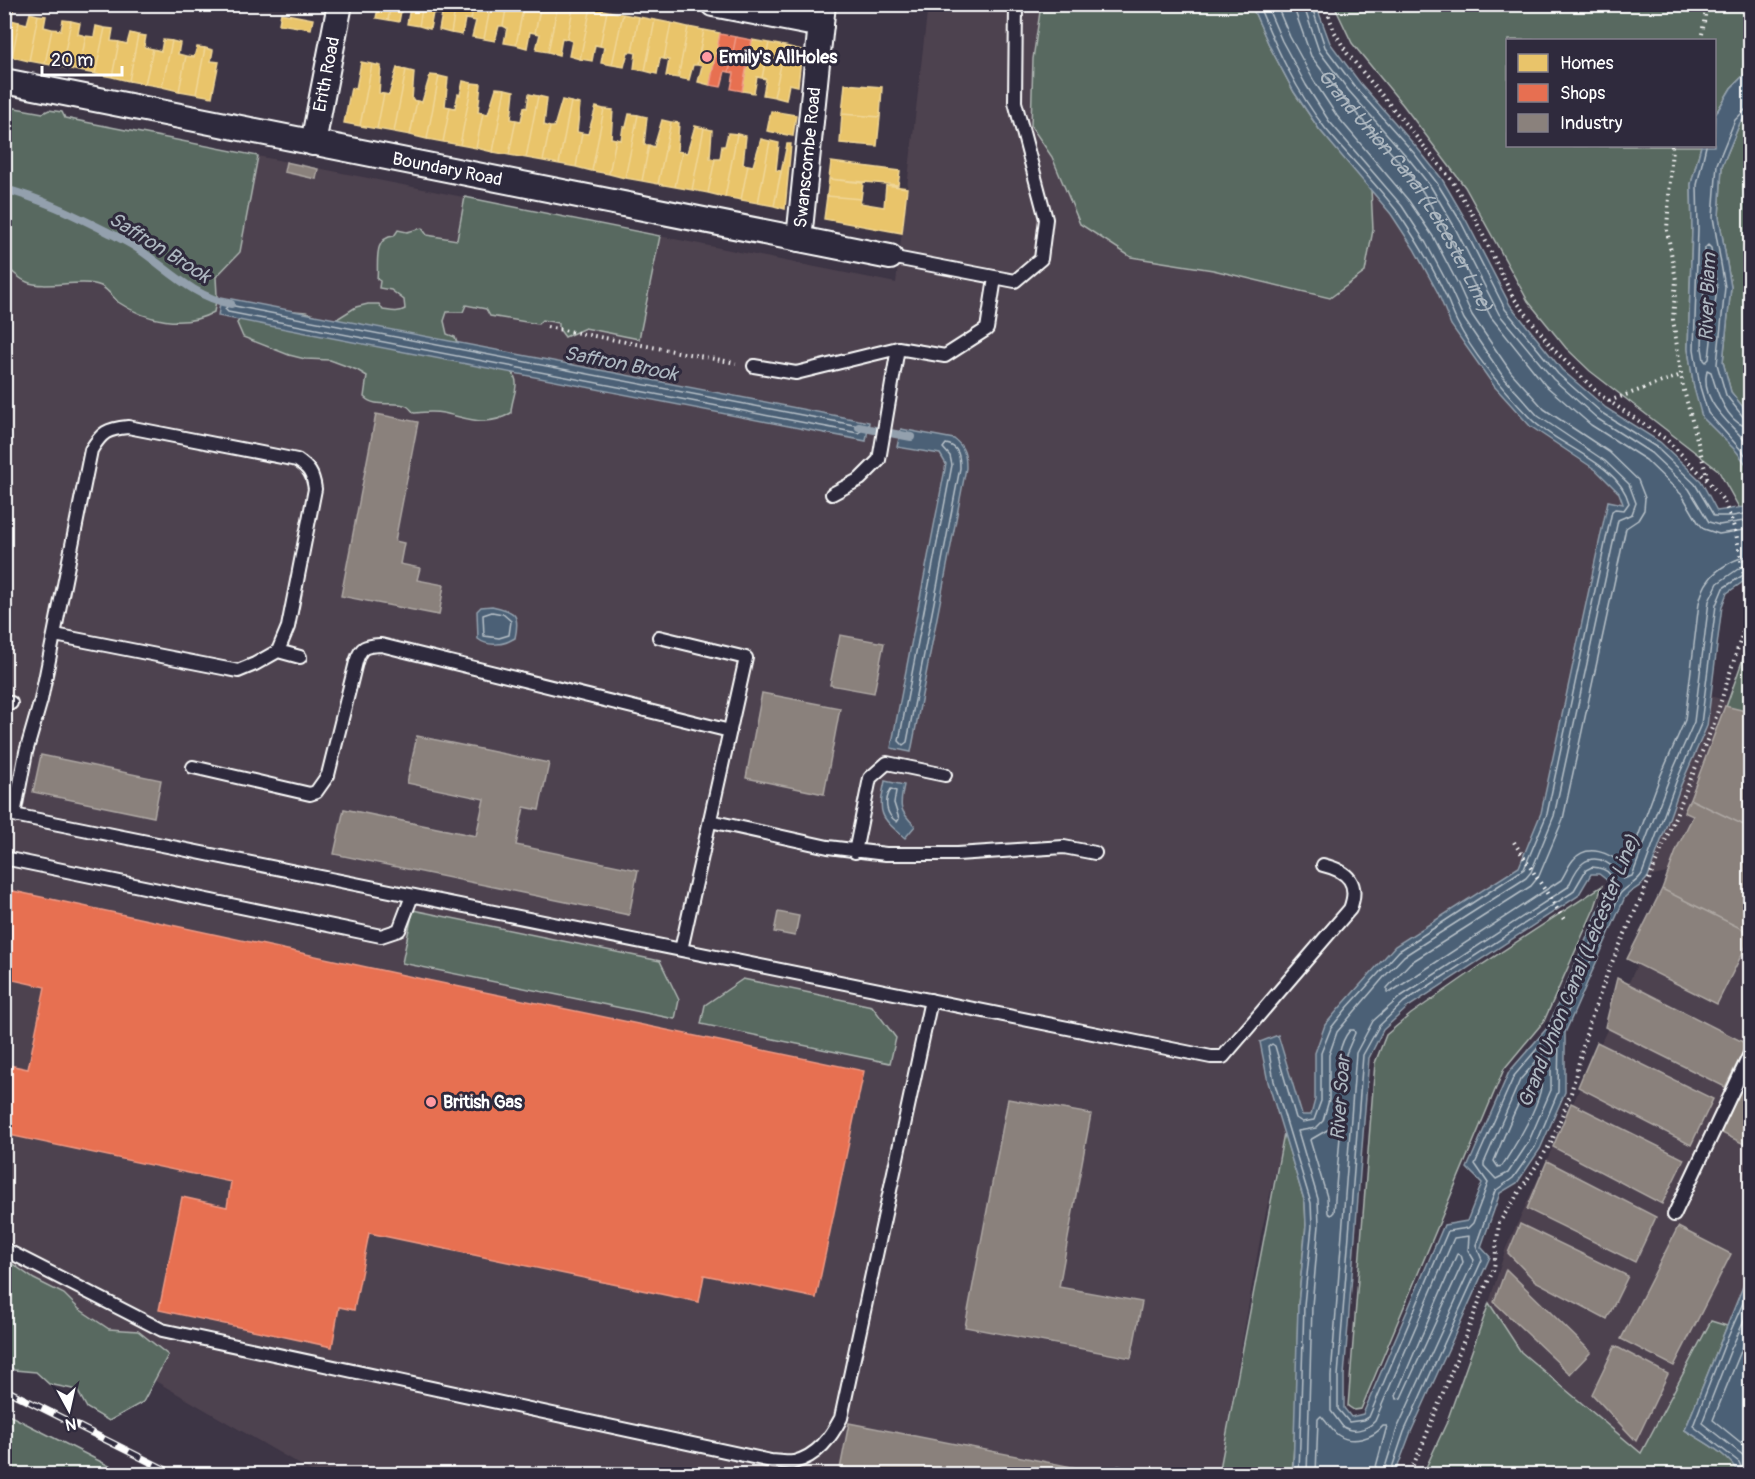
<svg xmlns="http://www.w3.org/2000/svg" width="1755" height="1479" font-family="Pangolin,sans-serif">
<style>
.built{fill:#4e424f;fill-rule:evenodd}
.green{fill:#596961;stroke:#acb4b0;stroke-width:1.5}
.water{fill:#4b6176;stroke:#93a0ad;stroke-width:1.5;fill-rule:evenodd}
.homes{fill:#e9c46a;stroke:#f0d697;stroke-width:1.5}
.shops{fill:#e76f51;stroke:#ee9a85;stroke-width:1.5}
.industry{fill:#8a817c;stroke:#ada7a3;stroke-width:1.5}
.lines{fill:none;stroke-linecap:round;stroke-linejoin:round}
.shore{stroke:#b7c0c8;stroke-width:1.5}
.stream{stroke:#93a0ad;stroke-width:8}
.service-casing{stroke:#fff;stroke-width:16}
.minor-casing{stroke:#fff;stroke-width:28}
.path{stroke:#fff;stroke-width:4;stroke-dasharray:1.5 4.5;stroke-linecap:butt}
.service{stroke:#2f2a3d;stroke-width:12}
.minor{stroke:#2f2a3d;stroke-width:24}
.rail-casing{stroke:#fff;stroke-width:7}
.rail{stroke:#2f2a3d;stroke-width:4.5;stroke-dasharray:14;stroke-linecap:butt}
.poi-dot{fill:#ff9aa2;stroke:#2f2a3d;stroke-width:2}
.labels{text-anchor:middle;stroke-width:6;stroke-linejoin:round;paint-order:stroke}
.poi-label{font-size:18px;font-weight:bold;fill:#fff;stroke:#2f2a3d;text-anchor:start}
.street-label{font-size:18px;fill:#fff;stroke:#2f2a3d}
.water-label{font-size:20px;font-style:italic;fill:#aeb8c1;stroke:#2f2a3d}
</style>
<rect width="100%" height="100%" fill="#3d3545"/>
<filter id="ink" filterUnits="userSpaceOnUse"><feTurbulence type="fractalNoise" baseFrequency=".0167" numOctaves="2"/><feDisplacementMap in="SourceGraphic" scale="12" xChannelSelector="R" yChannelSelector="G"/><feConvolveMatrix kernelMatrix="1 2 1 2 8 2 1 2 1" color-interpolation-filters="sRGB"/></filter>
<g filter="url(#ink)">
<!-- built -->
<path class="built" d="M928,5h323l19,42 74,112 47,55 23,35 24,44 13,32 43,61 36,40 64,43 25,24 4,12 -15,-4 -67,312 -22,54 -124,79 -52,58 -28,49v47l-4,15 -9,1 -24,-80 -17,6 7,40 16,51 -23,101 -42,240h-56l-44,-8 -3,8h-800l-311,-180v-1188l891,177zM222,297l647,125 -3,19 -648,-125zM902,429l52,10 5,4 -48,309 -19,-4 54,-284 -5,-10 -43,-7zM900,803l2,8 13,15 -10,12 -20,-18z
M1710,696l40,11v628l-39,-14 -69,132 -121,-101 -32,-49 17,-55 175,-378 -33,7 33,-92 26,-59z"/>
<!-- green -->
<path class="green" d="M1041,5h210l19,42 24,45 25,37 52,60 2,41 -8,42 -35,26 -117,-28 -82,-13 -51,-33 -28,-67 -21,-31 2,-67z
M1334,5h416v64l-19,19 -16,27 -1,-75h-206v106h193l-10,38 1,45 -4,120 6,39 56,81v37l-10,3 -22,-39 -128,-99 -24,-23 -38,-47 -63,-114 -62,-82 -51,-62z
M4,106l39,7 6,-3 13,2 3,6 193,38 -18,96 -24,25 1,18 -3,17c-30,17 -68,9 -96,-10 -5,-5 -11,-13 -17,-16 -20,-8 -56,4 -74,-4 -8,-3 -15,-11 -22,-16z
M1750,113v303l-19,-24 -8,-30 8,-75 -12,-70 3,-51 18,-43z
M465,197l195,39 -21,103 -54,-11 -20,9 -6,-8v-6l-17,-3 -4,4 -48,-8 -4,-7 -20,-4 -3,7h-16l-3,9 3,13 8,3 3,9 52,24c13,13 1,27 1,43 -24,15 -44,5 -68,0 -10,-2 -19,-1 -29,0 -2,-2 -4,-5 -7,-7 -14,-6 -31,3 -43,-9l3,-21 -10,-6 -27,-10 -25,-1 -16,-4 -46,-18 -6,-14 6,-9 52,-3 11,1 21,8 10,-1 19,-12 12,-3h11l4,6c8,1 15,3 22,-1l-1,-9 -13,-10 -12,-2 1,-7 -3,-2c2,-15 -5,-41 17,-43l4,-6 9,2 15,-4 5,7 30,5z
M1750,639v74l-24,-6z
M1602,886l-7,21 -51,114 -40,48 -143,340 -7,1 -6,-4 27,-343 11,-28 25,-21 72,-50z
M413,910l247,51 19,39 -4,19 -273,-56z
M743,979l129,27 24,32 -6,25 -189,-39 4,-19z
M1284,1133l21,70 1,22 -8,80 -2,109 -4,60h-73z
M4,1258l30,21 30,15 15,15 30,20 29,2 30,24 -25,47 -34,19 -22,-13 -10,-18 -28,-6 -13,-12 -22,-2 -9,-8z
M1489,1303l32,49 120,101 70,-132 16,5 -42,104c19,12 44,24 54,44h-316l23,-50z
M5,1413l120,61h-120z
M1118,1466l45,8h-47z"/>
<!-- water -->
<path class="water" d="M1251,5h65l14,38 30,40 58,66 24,30 24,41 44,85 52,65 44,38 54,34 41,39 16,30 33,-5v71l-23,16 -5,13 -15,120 -26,59 -33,92c-9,13 -14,10 -23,20l-60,136v59l-25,57 -23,34 -17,10 -19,54 9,10 -80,177 -15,40h-102l5,-169 8,-80 -1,-22 -37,-121 -8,-40 18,-7 24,80h9l4,-15v-47l10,-28 18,-21 52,-58 124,-79 22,-54 67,-312 15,3 -4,-11 -23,-23 -66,-44 -36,-40 -43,-61 -13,-32 -24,-44 -23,-35 -72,-85 -25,-37 -24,-45zM1591,874h8l9,7 -1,10 -59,136 -39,45 -42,96 15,15 -15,38 -23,4 -81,189 -12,3 -7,-9v-32l25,-318 14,-28 25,-23 170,-111z
M1750,69v44l-10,10 -18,43 -3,51 12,70 -8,75 8,30 19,24v53l-14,-18 -34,-34 -8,-29 -6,-39 4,-120 -1,-45 10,-38h13l1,-31 16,-27z
M221,297l648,125 -3,19 -648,-125z
M901,429l53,10c11,8 12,17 12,29l-55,284 -20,-4 55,-284 -6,-10 -43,-7z
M492,606c24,5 28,9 23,32 -11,7 -27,9 -37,1l-1,-28 4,-4z
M885,781l19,4c-5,22 -5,25 11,41l-10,12c-26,-22 -27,-24 -20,-57z
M1750,1269v205h-11c-10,-20 -35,-32 -54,-44z"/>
<!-- homes -->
<path class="homes" d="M379,4h12l-3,16 -12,-2z
M391,4h16l-1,3 -4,-1 -3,16 -11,-2z
M407,4h16l-4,22 -12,-2 3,-16 -4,-1z
M423,4h17l-2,10 -5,-1 -3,16 -11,-3z
M440,4h16l-5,29 -12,-3 3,-16h-4z
M456,4h18l-3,16 -6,-1 -3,16 -11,-2z
M474,4h17l-7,35 -12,-2 4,-16 -5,-1z
M491,4h16l-4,22h-4l-4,15 -11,-2z
M507,4h17l-8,41 -12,-2 3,-15 -4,-2z
M524,4h17l-6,29 -5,-1 -3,16 -11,-3z
M541,4h17l-10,48 -12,-2 4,-16 -5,-1z
M558,4h16l-7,35 -5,-1 -3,17 -11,-3z
M574,4l17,3 -11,52 -11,-3 3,-15 -5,-2z
M591,7l16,4 -7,35 -5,-1 -3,16 -12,-2z
M5,8l8,2 -2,10 8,2 -7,35 -8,-1z
M607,11l16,3 -11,51 -11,-2 3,-16 -4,-1z
M30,13l8,2 -9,46 -17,-4 7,-35 8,2z
M281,13l32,6 -2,10 -32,-5z
M623,14l16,3 -7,35h-4l-4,15 -12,-2z
M38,15l8,1 -2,11 8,2 -7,35 -16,-3z
M639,17l16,3 -10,51 -11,-2 2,-16 -4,-1z
M63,20l8,1 -9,46 -17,-3 7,-35 9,1z
M655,20l16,3 -7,36 -4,-1 -3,16 -12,-3z
M71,21l9,2 -2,11 8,2 -7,35 -17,-4z
M671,23l17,4 -10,51 -12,-2 3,-16 -5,-1z
M96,26l9,2 -10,46 -16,-3 7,-35 8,1z
M688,27l16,3 -7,35h-4l-4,15 -11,-2z
M105,28l8,1 -2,12 8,1 -7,35 -17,-3z
M704,30l16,3 -10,52 -12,-3 4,-16 -5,-1z
M130,33l8,2 -9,46 -17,-4 7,-35 8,2z
M138,35l8,1 -2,11 9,2 -8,35 -16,-3z
M163,40l9,1 -10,46 -17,-3 8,-35 8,2z
M752,40l17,3 -7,35 -5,-1 -3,16 -12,-2z
M172,41l8,2 -2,11 8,2 -7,35 -17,-4z
M769,43l16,3 -11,51 -11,-2 3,-16 -4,-1z
M785,46l17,4 -4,36 -9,-2 -3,16 -12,-3z
M197,47l8,1 -9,46 -17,-3 7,-35 8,1z
M205,48l8,2 -2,11 8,1 -7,35 -16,-3z
M361,62l11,2 -12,62 -16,-3 7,-35 5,1z
M372,64l9,2 -2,27 5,1 -7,35 -17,-3z
M397,68l9,2 -12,62 -17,-3 7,-35 5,1z
M406,70l8,2 -2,28 5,1 -7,34 -16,-3z
M430,75l9,1 -12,63 -17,-4 7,-34 5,1z
M439,76l9,2 -3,28 5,1 -7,35 -16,-3z
M463,81l9,2 -12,62 -17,-3 7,-35 5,1 3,-14 2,1z
M472,83l9,1 -3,28 5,1 -7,35 -16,-3z
M845,84l37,3 -2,30 -38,-3z
M496,88l9,1 -12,63 -17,-4 7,-35 5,1z
M505,89l9,2 -3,28 5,1 -7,35 -16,-3z
M529,94l9,2 -12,62 -17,-3 7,-35 5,1 3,-14 3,1z
M538,96l9,2 -3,27 6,2 -7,34 -17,-3z
M562,100l9,2 -12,62 -16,-3 7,-34h4z
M571,102l9,2 -3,28 5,1 -6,34 -17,-3z
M596,107l8,2 -12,62 -16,-4 6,-34 6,1z
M604,109l9,1 -2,28 5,1 -7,35 -17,-3z
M771,111l25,4 -3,21 -26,-5z
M629,114l9,1 -13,63 -16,-4 7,-35 5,1 2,-13h3z
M842,114l38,3 -3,29 -37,-3z
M638,115l9,2 -3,28h5l-7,36 -17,-3z
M662,120l9,2 -13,62 -16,-3 7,-36 5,2z
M671,122l8,1 -2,28 5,1 -7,35 -17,-3z
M695,126l9,2 -12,62 -17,-3 7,-35 5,1z
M704,128l8,2 -2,28 5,1 -7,34 -16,-3z
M728,133l9,1 -12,63 -17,-4 7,-34h5l2,-13h3z
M737,134l9,2 -3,28 5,1 -7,35 -16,-3z
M761,139l9,2 -12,62 -17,-3 7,-35 5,1z
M770,141l9,2 -3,27 5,1 -7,35 -16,-3z
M787,144h4l-6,65 -11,-3z
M831,162l69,9 -2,14 -69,-6z
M829,179l34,4 -2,16 -34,-3z
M886,185l21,3 -5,45 -78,-14 3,-23 34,3 -1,4 24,4z"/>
<!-- shops -->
<path class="shops" d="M720,34l16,3 -7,35 -4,-1 -4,16 -11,-2z
M736,37l16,3 -10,51 -11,-2 3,-16 -5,-1z
M4,889l418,90 442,92 -48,227 -112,-23 -5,27 -330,-69 -15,77 -15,-3 -7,40 -173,-37 23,-113 45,10 4,-25 -227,-48v-70l24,5 17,-82 -41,-9z"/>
<!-- industry -->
<path class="industry" d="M286,162l32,7 -2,10 -32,-7z
M376,414l42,8 -23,119 9,2 -4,21 20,4 -3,12 27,5 -5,30 -98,-19z
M840,635l44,8 -10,50 -44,-8z
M762,693l78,15 -16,86 -78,-16z
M1725,706l25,6v116l-60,-29z
M417,736l132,27 -10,47 -15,-3 -8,38 122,25 -9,45 -295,-61 10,-45 132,27 8,-37 -77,-16z
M41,755l120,25 -7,37 -121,-25z
M1690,799l60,29v105l-88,-44 16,-43 15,-30 -9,-4z
M1662,889l88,44v5l-33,66 -90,-45z
M778,912l21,4 -4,20 -21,-4z
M1617,978l130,66 -22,43 -120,-60z
M1597,1042l116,57 -22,46 -113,-58z
M1750,1073v74l-30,-15z
M1008,1099l83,15 -32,173 83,15 -11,56 -166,-31z
M1571,1103l113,56 -22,45 -109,-57z
M1547,1161l109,56 -21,45 -108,-53z
M1520,1224l108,52 -21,43 -72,-38 -27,-28z
M1678,1227l53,27 -57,112 -53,-27z
M1506,1269l85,83 -21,22 -76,-72z
M1615,1346l53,28 -32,67 -44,-47z
M849,1423l233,46 -2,5h-241z"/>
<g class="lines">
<!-- shore -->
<g class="shore">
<path d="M1258,4c18,43 38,87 67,124 23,28 49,53 71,82 18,26 35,54 48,82 5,10 8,20 13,30 18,36 46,68 74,97 26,27 88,44 98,84l-5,7 -9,-1 -3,2 -65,303 -23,55 -125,82 -52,57 -16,20 -10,25v48l-7,19 -12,2 -6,-4 -21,-72 -3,-2 -4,3 6,34 37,122 1,23 -8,79 -5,169"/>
<path d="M1266,4l16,37 24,44 23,36 73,85 24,37 24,45 14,31 40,59 34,38 67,45 24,23 7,19 -4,11 -14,6 -64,296 -23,56 -5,6 -122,78 -20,21 -47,55 -8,23v45l-6,21 -7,7 -18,3 20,68 1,26 -7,81 -5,168"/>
<path d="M1276,4l14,33 24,44 23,35 72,85 25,37 24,46 14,31 39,57 33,37 65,43 29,28 7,18 -1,12 -6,10 -12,8 -63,291 -24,57 -8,10 -121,77 -23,25v4h4l170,-112c4,-6 7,-14 12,-20 15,-18 37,-6 51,5l4,-1 32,-87 25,-57 14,-117c2,-8 5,-17 10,-23 7,-11 28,-23 41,-24"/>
<path id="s1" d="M1294,4l2,10 15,42 31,41 59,67 22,28 23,39 45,86 54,68 46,40 55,35 36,35 16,27 6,7 15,5 31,-5"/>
<path d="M1303,4l16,47 30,40 59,67 23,29 23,39 45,88 54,65 45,40 53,34 38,36 20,33 10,3 31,-5"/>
<path d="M1311,4l14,43 30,40 59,66 23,30 24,39 44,87 53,65 44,39 54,34 39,37 19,32h19l17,-3"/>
<path d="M1750,109l-5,1 -10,10 -18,44 -4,53 12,70 -8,77 9,31 18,23 6,1"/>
<path d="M1706,146l-9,39 1,44 -4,120 6,38 8,26 42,47"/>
<path d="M1708,245l3,3 6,39 -8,72 -3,3 -2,-2 -2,-12 3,-100z"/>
<path d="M229,305l630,121 2,5 -3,2 -630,-121 -3,-3z"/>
<path d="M1750,427c-22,-1 -34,-37 -39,-55l-4,-2c-8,34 26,54 43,77"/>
<path d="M946,444c13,2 14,13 14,24l-53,274 -4,3 -4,-4 53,-276 -2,-9 -7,-8z"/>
<path d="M492,612l11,2 8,7 -2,14 -10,3 -15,-2 -1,-21z"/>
<path d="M891,789l5,2 -2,12 5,16 -2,3c-12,-8 -13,-21 -6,-33z"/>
<path d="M1592,867c17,1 23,9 20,26l-59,137 -39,46 -39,88 13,19 -15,40 -5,5 -20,3 -79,186 -5,3 -15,2 -11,-13v-33l25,-321 16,-29 25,-24 169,-110 13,-22z"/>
<path d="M1350,1030h4l1,3 -9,21 -2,31 -4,2 -2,-3c0,-19 -1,-38 12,-54z"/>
<path d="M1549,1049l2,3v38l-23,53 -20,30 -12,6 -12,-13v-3l36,-83 26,-30z"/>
<path d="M1540,1073c10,19 -27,76 -38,93l-4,1 -4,-6c8,-19 31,-81 46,-88z"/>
<path d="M1338,1108l4,3 -8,101 -3,3 -3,-2 -1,-16 -17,-57 19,-11z"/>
<path d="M1457,1254l4,1 2,7 -62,136 -4,1 -1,-4z"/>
<path d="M1750,1308l-19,41 -29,74 42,33 6,11"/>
<path d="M1750,1329l-37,91 37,30"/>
<path d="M1316,1474l2,-55 3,-3c6,6 10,14 17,19 14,10 35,3 45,-9h4l-13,48"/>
<path d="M1383,1474l14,-45 77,-169 -6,-10 1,-14 -15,2 -79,183c-8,9 -22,12 -32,6l-12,-16v-35l25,-323 17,-32 27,-24 168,-110c4,-8 8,-19 15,-24 15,-11 33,4 40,16l9,-3 37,-97 25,-57 15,-121 9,-18 23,-16 9,-2"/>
<path d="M1390,1474l14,-42 78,-172 -6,-15 19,-54 18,-13 22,-31 23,-55 1,-60 61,-138c7,-9 16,-10 22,-20l34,-92 25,-58 15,-119 7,-17 22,-14 5,-1"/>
<path d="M1744,1474l-5,-12 -46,-36 31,-80 26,-59"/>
</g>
<!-- stream -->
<path class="stream" d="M4,189c37,9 74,28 108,45 9,5 20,10 28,16 30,21 54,47 91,54
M859,427l52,10"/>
<!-- service casing -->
<g class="service-casing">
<path id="service" d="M890,257l125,24 26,-22 5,-40 -31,-117 1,-98
M754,366l42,7 102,-25 47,8 42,-27 8,-51
M832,494l28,-15 19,-19 19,-112
M659,637l87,21 -65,292
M278,651l22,6
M4,702l7,1
M193,767l117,27 6,-2 12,-17 28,-113c5,-16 9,-16 25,-17l349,86
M4,813l1207,244h12l127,-148c10,-26 -2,-38 -27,-44
M14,815l12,-63 15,-52 50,-250c11,-18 16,-21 37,-23l169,33c12,8 16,14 18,29l-27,138 -10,24 -23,13 -17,7 -183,-36
M710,821l118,26 58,7h71l107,-7 31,6
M855,852l15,-74 17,-15 58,12
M4,858l377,78 18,-6 13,-34
M1674,1215l76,-161
M4,1249l158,81 609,131c7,0 17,2 23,1 24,-6 37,-25 47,-44l90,-418"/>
</g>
<!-- minor casing -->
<g class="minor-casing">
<g id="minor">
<path d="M713,4l108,21"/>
<path id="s2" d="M4,81l886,176"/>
<path id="s3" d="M313,143l27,-139"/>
<path id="s4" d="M799,239l24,-235"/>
</g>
</g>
<!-- path -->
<path class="path" d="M1325,4l9,27 13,22 104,126 24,40 38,78 41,53 46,45 67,45 41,41 15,19 7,16 6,17 10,53 -1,30 -3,19 -28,88 -71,171 -34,75 -21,58 -17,66 -20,50 -52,80 -5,46 -11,23 -61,154 -13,28
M1701,40l6,-36
M1672,146l-5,84 9,50 -3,39 10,68 25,93
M547,327l189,36
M1609,401l72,-26
M1514,842l51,79"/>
<!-- service -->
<use href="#service" class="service"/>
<!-- minor -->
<use href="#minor" class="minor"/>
<!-- rail casing -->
<g class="rail-casing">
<path id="rail" d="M4,1389l170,85"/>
</g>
<!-- rail -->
<use href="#rail" class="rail"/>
</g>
</g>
<!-- markers -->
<g class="poi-dot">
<circle cx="707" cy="57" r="6"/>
<circle cx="431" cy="1102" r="6"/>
</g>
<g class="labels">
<!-- poi labels -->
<g class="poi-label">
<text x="719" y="63">Emily's AllHoles</text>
<text x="443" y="1108">British Gas</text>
</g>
<!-- street labels -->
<g class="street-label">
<text dy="6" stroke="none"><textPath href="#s3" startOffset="70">Erith Road</textPath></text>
<text dy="6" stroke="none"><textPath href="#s4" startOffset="82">Swanscombe Road</textPath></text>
<text dy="6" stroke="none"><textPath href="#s2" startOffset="452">Boundary Road</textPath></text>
</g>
<!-- water labels -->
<g class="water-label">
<text dy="7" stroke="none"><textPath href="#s1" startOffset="220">Grand Union Canal (Leicester Line)</textPath></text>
<text transform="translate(160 247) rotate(32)" y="7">Saffron Brook</text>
<text transform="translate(1707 297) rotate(-88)" y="7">River Biam</text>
<text transform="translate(621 363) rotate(11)" y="7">Saffron Brook</text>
<text transform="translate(1578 971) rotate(-68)" y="7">Grand Union Canal (Leicester Line)</text>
<text transform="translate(1340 1098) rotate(-86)" y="7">River Soar</text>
</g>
</g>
<!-- margin -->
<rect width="1755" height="1479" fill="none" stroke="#2f2a3d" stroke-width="24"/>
<rect x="12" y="12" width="1731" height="1455" fill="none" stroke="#fff" stroke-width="2" filter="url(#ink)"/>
<!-- legend -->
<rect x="1506" y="39" width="210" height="108" fill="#2f2a3d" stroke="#827f8b" stroke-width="1.5"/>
<rect x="1518" y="54" width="30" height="18" fill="#e9c46a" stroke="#827f8b" stroke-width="1.5"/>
<text x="1560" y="69" font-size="18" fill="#ffffff">Homes</text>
<rect x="1518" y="84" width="30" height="18" fill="#e76f51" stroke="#827f8b" stroke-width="1.5"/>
<text x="1560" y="99" font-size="18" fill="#ffffff">Shops</text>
<rect x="1518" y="114" width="30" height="18" fill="#8a817c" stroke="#827f8b" stroke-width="1.5"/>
<text x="1560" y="129" font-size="18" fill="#ffffff">Industry</text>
<!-- north arrow -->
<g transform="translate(69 1410) rotate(172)" stroke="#2f2a3d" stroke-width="4.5" paint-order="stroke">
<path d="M0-4.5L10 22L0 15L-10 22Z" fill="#ffffff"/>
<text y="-9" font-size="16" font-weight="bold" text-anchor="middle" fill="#ffffff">N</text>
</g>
<!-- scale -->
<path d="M42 66v9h80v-9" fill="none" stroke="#ffffff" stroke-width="3"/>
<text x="51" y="66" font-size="18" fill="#ffffff" stroke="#2f2a3d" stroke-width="4.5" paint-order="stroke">20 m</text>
</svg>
